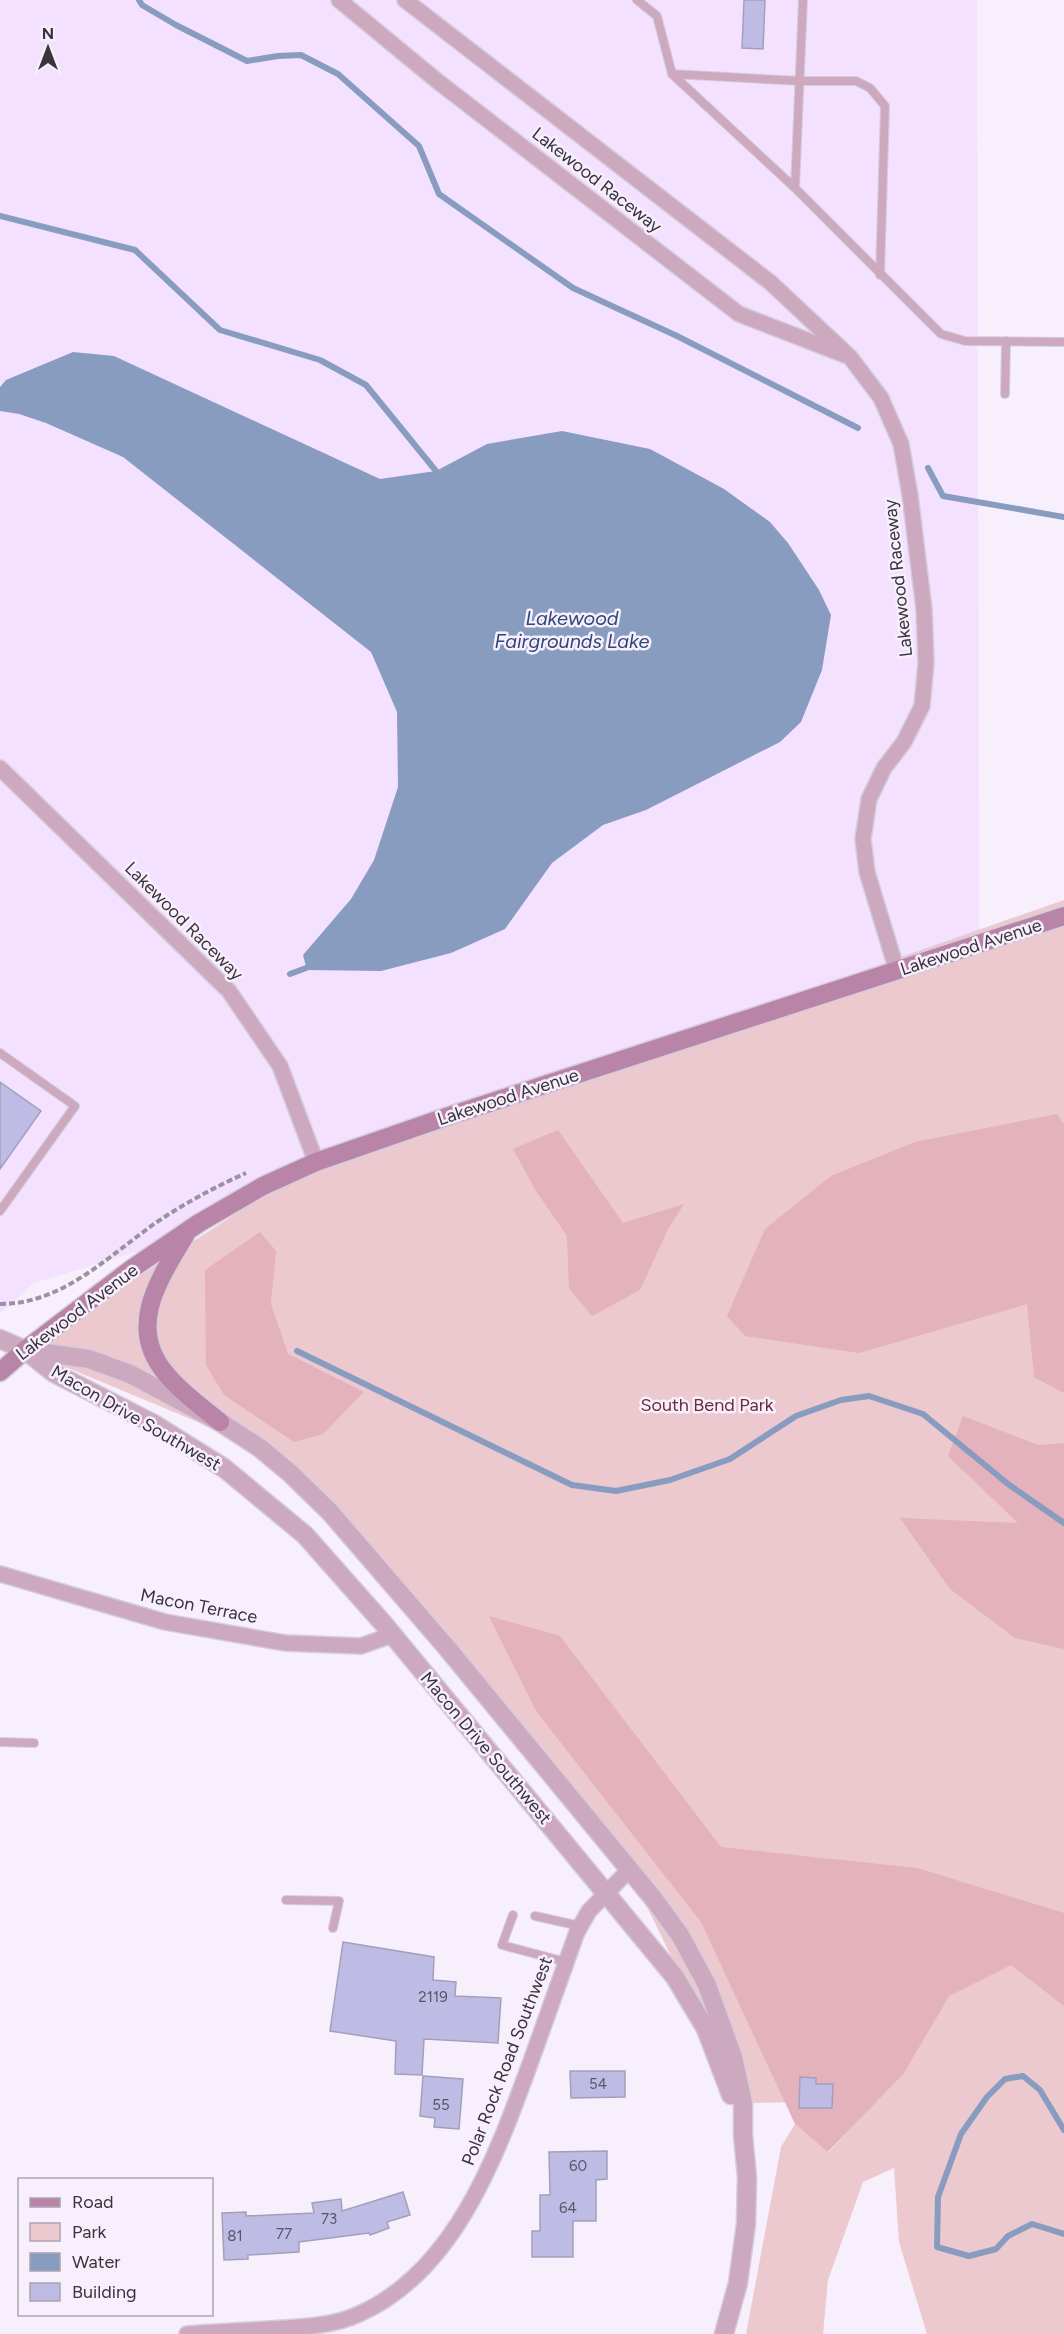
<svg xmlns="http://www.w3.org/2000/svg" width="1064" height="2334" font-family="Figtree,sans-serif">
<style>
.built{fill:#f4e0ff}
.green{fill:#ecc8cf}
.forest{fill:#e3b2bc}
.water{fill:#889cc0}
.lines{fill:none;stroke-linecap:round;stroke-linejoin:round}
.stream{stroke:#889cc0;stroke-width:6}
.building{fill:#bebce4;stroke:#a2a0b9;stroke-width:1.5}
.service-casing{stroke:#d6cdda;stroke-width:10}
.minor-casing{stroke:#d6cdda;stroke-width:18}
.tertiary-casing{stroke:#d6cdda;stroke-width:21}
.secondary-casing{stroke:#d6cdda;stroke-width:21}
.path{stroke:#9a939e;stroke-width:4;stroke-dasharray:6 3;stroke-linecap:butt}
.service{stroke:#cda9c0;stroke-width:8}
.minor{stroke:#cda9c0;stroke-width:15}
.tertiary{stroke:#cda9c0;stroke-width:18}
.secondary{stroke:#b884a7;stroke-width:18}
.labels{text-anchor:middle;stroke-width:5;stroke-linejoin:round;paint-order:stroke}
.number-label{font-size:15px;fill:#5a5566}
.street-label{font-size:18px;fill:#39333c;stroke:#f8effd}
.park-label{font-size:18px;fill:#682c3c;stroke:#f8effd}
.water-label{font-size:20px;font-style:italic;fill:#2d4777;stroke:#f8effd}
</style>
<rect width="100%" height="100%" fill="#f8effd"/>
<!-- built -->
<path class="built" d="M0,0h977l2,955 -504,178 -255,84 -31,19 -155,47 -34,31z"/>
<!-- green -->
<path class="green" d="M1064,900v1434h-137l-28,-92 -5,-74 -31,14 -35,98 -5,54h-77l35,-187 14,-23 34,28 47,-51 -133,2 -114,-233 -299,-358 -70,-64 -235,-98 291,-188z"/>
<!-- forest -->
<path class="forest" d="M1057,1114l7,10v269l-30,-16 -7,-73 -168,49 -114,-17 -18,-20 38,-87 66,-53 84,-34z
M558,1130l65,93 61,-19 -16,25 -28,61 -48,26 -23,-28 -2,-52 -31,-45 -23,-42z
M260,1232l16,19 -5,53 17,50 76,38 -41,42 -29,8 -70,-47 -18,-30 -1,-95z
M963,1416l75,29 26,-2v206l-49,-11 -65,-49 -50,-71 118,5 -70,-67z
M489,1616l71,20 161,211 196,21 147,45v93l-53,-41 -62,31 -45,77 -76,79 -33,-28 -94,-202 -165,-211z"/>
<!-- water -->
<path class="water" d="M73,352l41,4 266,123 56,-8 51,-27 75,-13 88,18 74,40 46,33 18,21 31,47 12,25 -9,55 -21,52 -21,20 -134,68 -43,15 -51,38 -47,66 -54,24 -70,18 -74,-1 -4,-15 48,-56 23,-39 24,-73 -1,-75 -26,-60 -248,-195 -77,-34 -27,-9 -19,-3v-24l6,-7z"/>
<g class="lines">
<!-- stream -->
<path class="stream" d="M139,0l3,5 34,20 71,36 31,-5 23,-1 37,19 81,72 20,48 134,94 104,48 181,92
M0,216l135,34 85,80 100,30 46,25 70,86 1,7
M928,468l15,28 121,21
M290,974l24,-9
M297,1351l275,134 44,6 54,-11 60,-21 66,-43 45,-16 28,-4 54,18 85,70 56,39
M1064,2130l-24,-40 -17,-14 -18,3 -18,18 -26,37 -23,63 -1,50 32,9 27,-7 12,-13 24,-12 32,10"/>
</g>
<!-- building -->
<path class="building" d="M744,0h21l-2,49 -21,-1z
M0,1082l41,29 -41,58z
M343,1942l91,15 -1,23 23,2 -1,14 46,2 -3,45 -74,-4 -2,36 -27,-1 1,-33 -66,-10z
M570,2071h55v26l-54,1z
M423,2076l40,3 -4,50 -25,-2 1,-9 -15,-2z
M800,2077l16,1v6h17l-1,24h-33z
M607,2151v28l-11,1v41h-23v36h-41v-26h8v-36h10l-1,-43z
M403,2192l7,23 -23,7 2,6 -19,7 -1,-2 -70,9v10l-51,3v4l-24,1 -2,-47 24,-1v4l68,-3 -2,-10 29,-4 1,12z"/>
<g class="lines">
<!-- service casing -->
<g class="service-casing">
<path id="service" d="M637,0l20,16 15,58 123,114 146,146 24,7 99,1
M672,74l129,7h55l14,7 15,18 -5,169
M795,188l8,-188
M1005,394l1,-53
M0,1053l75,53 -75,105
M0,1742l34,1
M286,1900l53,1 -6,27
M513,1915l-11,30 64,17
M535,1916l45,10"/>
</g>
<!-- minor casing -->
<g class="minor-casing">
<path id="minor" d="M339,0l97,80 303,234 106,41
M405,0l366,283 79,74 31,41 20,46 9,51 14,114 2,54 -4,43 -18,36 -20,26 -15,31 -6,40 4,33 30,99
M0,768l229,223 51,75 36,96
M0,1574l165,48 120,21 76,3 31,-11
M187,2334c28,-2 55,-3 82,-5 30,-2 62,-2 90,-15 97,-43 138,-160 172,-253 15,-43 31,-86 46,-129l12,-21 40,-41"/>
</g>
<!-- tertiary casing -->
<g class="tertiary-casing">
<path id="tertiary" d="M0,1339l25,11 29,23 98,50 72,45 81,67 77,87 293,355 31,52 25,66
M25,1350l64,9 41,15 90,48 40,26 30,25 40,39 118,137 205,249 27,37 27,50 26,72 10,46v32l4,42 -1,47 -8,59 -14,51"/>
</g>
<!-- secondary casing -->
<g class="secondary-casing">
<path id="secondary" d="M185,1236c-27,45 -59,92 -18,139 15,18 35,32 53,47
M0,1372l25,-22 105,-80 69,-47 64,-37 53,-24 124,-43 624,-203"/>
</g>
<!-- path -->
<path class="path" d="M0,1304c63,0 108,-48 157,-82 28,-19 58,-35 89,-49"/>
<!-- service -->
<use href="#service" class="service"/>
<!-- minor -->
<use href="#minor" class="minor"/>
<!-- tertiary -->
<use href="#tertiary" class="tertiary"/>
<!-- secondary -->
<use href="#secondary" class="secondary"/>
</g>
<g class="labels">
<!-- number labels -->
<g class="number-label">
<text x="433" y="2002">2119</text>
<text x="598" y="2089">54</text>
<text x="441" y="2110">55</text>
<text x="578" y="2171">60</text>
<text x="568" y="2213">64</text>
<text x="329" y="2224">73</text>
<text x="284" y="2239">77</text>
<text x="235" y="2241">81</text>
</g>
<!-- street labels -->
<g class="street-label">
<text transform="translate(597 180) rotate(38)" y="6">Lakewood Raceway</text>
<text transform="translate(898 578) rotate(-96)" y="6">Lakewood Raceway</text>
<text transform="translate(184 921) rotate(45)" y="6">Lakewood Raceway</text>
<text transform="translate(971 947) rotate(-18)" y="6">Lakewood Avenue</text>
<text transform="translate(508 1097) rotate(-18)" y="6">Lakewood Avenue</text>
<text transform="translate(77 1312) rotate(-37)" y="6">Lakewood Avenue</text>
<text transform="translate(136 1418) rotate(30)" y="6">Macon Drive Southwest</text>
<text transform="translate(199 1606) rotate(11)" y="6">Macon Terrace</text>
<text transform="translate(486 1748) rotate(50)" y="6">Macon Drive Southwest</text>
<text transform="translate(507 2061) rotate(-69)" y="6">Polar Rock Road Southwest</text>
</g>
<!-- park labels -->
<g class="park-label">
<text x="707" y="1411">South Bend Park</text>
</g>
<!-- water labels -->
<g class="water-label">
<text x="572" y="625">Lakewood<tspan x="572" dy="23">Fairgrounds Lake</tspan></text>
</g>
</g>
<!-- legend -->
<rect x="18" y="2178" width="195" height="138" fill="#f8effd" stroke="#aca4b0" stroke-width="1.5"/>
<rect x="30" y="2198" width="30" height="9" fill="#b884a7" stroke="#aca4b0" stroke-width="1.5"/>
<text x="72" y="2208" font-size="18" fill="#39333c">Road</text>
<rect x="30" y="2223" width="30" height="18" fill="#ecc8cf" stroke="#aca4b0" stroke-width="1.5"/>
<text x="72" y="2238" font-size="18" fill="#39333c">Park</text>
<rect x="30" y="2253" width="30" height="18" fill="#889cc0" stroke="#aca4b0" stroke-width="1.5"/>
<text x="72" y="2268" font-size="18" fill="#39333c">Water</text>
<rect x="30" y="2283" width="30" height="18" fill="#bebce4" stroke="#aca4b0" stroke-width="1.5"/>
<text x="72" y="2298" font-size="18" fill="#39333c">Building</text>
<!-- north arrow -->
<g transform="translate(48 48)" stroke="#f8effd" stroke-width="4.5" paint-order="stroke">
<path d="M0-4.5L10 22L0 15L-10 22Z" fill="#39333c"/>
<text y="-9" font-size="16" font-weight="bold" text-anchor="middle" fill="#39333c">N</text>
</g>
</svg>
